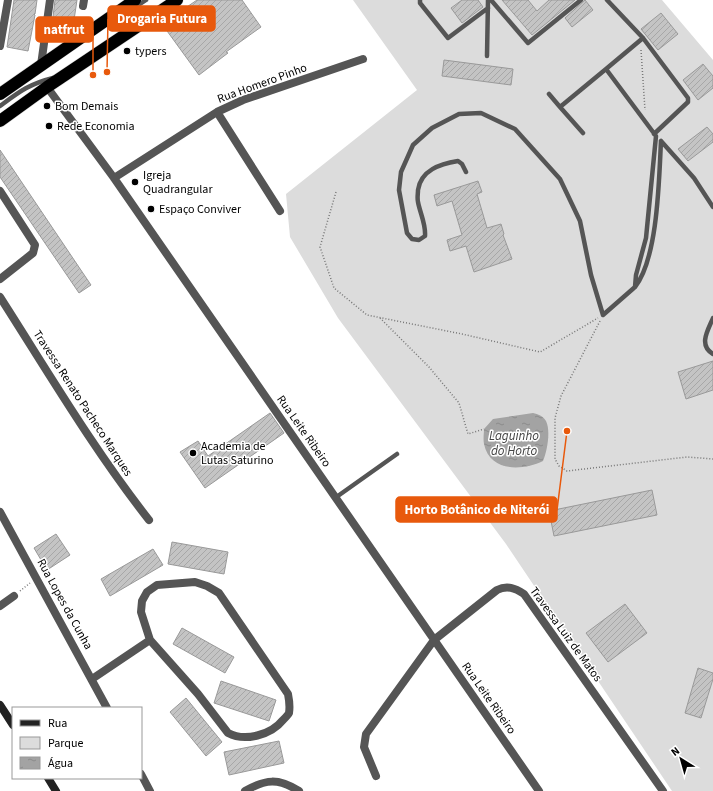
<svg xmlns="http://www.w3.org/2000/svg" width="713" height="791" font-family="'Source Sans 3',sans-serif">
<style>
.green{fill:#dcdcdc}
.water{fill:url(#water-ripples)}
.building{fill:url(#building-hatch);stroke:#999}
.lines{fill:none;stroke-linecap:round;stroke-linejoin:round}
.highway-casing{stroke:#dbdbdb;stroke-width:13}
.path{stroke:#777;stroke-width:1.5;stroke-dasharray:1 2;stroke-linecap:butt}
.lane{stroke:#555;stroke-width:4.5}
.street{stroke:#555;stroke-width:8}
.secondary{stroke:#222;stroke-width:8}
.highway{stroke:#000;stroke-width:12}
.poi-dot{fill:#000;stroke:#fff;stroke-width:1.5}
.labels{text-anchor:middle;stroke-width:3;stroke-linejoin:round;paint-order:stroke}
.poi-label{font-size:12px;fill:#000;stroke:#fff;text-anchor:start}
.street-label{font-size:12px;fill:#000;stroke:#fff}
.water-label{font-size:13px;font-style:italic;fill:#444;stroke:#fff}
.leader{fill:none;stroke:#e8590c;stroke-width:1.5}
.callout-dot{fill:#e8590c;stroke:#fff;stroke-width:1.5}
.callout{fill:#e8590c;stroke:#e8590c;stroke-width:1.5}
.callout-label{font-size:13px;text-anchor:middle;font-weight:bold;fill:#fff}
</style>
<defs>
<pattern id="water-ripples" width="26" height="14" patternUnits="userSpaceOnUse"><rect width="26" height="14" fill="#a3a3a3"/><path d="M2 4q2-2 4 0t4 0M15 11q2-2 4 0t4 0" fill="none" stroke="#8b8b8b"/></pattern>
<pattern id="building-hatch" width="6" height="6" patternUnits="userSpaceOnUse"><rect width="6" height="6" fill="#c4c4c4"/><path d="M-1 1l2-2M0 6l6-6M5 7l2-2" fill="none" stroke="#a7a7a7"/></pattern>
</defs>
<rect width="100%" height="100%" fill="#fff"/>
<!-- green -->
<path class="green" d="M353,0h309l51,60v731h-41l-166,-247 -168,-226 -48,-81 -4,-43 131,-104z"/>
<!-- water -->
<path class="water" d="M533,413c5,1 10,3 13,8 5,10 1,31 -3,40 -21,10 -53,11 -59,-17 -1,-5 0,-11 0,-15l9,-10z"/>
<!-- building -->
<path class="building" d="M14,0h23l-2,14h-1l1,1 -7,36 -21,-4z
M55,0h22l-3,20 -21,-3z
M197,0h45l19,27 -35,25 2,1 -29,22 -37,-51z
M462,0h16l5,7 -21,16 -11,-15z
M502,0h26l9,11 12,-11h26l-43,35z
M585,0l8,10 -21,17 -7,-9z
M661,13l17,21 -20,16 -17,-21z
M444,60l69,9 -2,16 -69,-9z
M703,64l10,12v12l-15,12 -15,-20z
M707,127l6,7v8l-25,19 -10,-12z
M0,150l91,135 -12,8 -79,-116z
M478,181l4,11 -5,2 10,34 14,-4 3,10 -1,1 9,24 -38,13 -8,-26 -16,5 -3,-11 15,-5 -10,-34 -15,5 -3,-11z
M713,361v29l-27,9 -8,-27z
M270,413l14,20 -79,55 -25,-36 18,-11 10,15z
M652,490l5,25 -103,21 -5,-25z
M56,534l14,21 -23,15 -13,-22z
M172,542l56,10 -4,22 -56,-10z
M153,549l10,16 -53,31 -9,-17z
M625,604l22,29 -39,29 -22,-29z
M182,628l52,29 -9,16 -52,-29z
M698,668l15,5v6l-12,39 -16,-5z
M221,681l55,19 -7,21 -55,-18z
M186,698l36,44 -16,14 -36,-44z
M279,741l5,22 -55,12 -5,-23z"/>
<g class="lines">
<!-- highway casing -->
<g class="highway-casing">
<path id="highway" d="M0,94l135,-94
M0,121l47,-34 130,-87"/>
</g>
<!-- path -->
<path class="path" d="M641,50l4,60
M336,192l-16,55 14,41 33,27 95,19 78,18 58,-34
M380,318l49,49 30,36 9,31 16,-5
M600,321l-39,75 -6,22v41l4,7 8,5 120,-14 26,2
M20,591l10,-8"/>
<!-- lane -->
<path class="lane" d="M420,0v3l28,35 40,-30
M491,0l37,43 53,-43
M607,0l36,38 45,60v4l-34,32
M134,8l12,-8
M487,56l1,-56
M606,69l37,-31
M549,94l11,13
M0,106c19,-14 29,-22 53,-28
M661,141l33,37 19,29
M466,172l-4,-8 -4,-3c-18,3 -37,9 -40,29 0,4 -1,8 0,12 2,11 8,22 7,34l-6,4 -7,-1 -5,-6 -8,-43 2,-18 12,-27 19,-17 27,-14 22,-1 34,16 45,50 20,42 11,54 12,40 32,-28 1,-12 10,-37 10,-102 -50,-67 -46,38 23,26
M635,287c23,-29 24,-108 26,-146
M713,318c-5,12 -15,27 0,36
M335,498l62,-44"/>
<!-- street -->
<path class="street" d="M83,6l1,-6
M0,46l8,-46
M41,65l9,-65
M47,87l67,91 425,613
M217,112l63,99
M114,178l103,-66 26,-12 120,-41
M0,191l35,54 -2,8 -33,26
M0,297c48,75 94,153 149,223
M0,512l107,196
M195,582l12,4 12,7 69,101c1,5 2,13 1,19 -1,2 -4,5 -6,7 -12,15 -38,22 -55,13l-30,-39 -48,-54 -9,-28 1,-11 5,-9 10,-7z
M0,606l14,-10
M92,679l58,-39
M141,774l9,17
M376,776l-12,-29 2,-13 68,-94 63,-50c10,-5 18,-2 27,4l139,197
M245,791c21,-12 33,-13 54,0"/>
<!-- secondary -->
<path class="secondary" d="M0,705l13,20
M48,778l8,13"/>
<!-- highway -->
<use href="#highway" class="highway"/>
</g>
<!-- markers -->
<g class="poi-dot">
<circle cx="127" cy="51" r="4"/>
<circle cx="47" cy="106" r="4"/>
<circle cx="49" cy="126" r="4"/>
<circle cx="135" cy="182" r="4"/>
<circle cx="151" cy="209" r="4"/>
<circle cx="193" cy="453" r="4"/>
</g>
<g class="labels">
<!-- poi labels -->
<g class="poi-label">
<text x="135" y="55">typers</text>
<text x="55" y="110">Bom Demais</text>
<text x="57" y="130">Rede Economia</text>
<text x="143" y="179">Igreja<tspan x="143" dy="14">Quadrangular</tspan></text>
<text x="159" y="213">Espaço Conviver</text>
<text x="201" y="450">Academia de<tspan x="201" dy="14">Lutas Saturino</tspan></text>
</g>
<!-- street labels -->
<g class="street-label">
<text transform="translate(262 83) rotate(-20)" y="4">Rua Homero Pinho</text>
<text transform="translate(83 403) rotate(57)" y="4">Travessa Renato Pacheco Marques</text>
<text transform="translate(304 431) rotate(55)" y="4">Rua Leite Ribeiro</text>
<text transform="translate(65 604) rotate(61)" y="4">Rua Lopes da Cunha</text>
<text transform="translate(566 634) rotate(54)" y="4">Travessa Luiz de Matos</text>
<text transform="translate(489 698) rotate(55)" y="4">Rua Leite Ribeiro</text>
</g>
<!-- water labels -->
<g class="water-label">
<text x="514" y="440">Laguinho<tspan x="514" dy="15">do Horto</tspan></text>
</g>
</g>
<!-- callouts -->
<path class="leader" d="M107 72L108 19M93 75L93 30M567 431L557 510"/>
<g class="callout-dot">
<circle cx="107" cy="72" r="4"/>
<circle cx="93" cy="75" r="4"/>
<circle cx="567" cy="431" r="4"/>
</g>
<g class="callout">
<rect x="108" y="6" width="107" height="25" rx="4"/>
<rect x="36" y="17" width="57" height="25" rx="4"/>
<rect x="396" y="497" width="161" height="25" rx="4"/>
</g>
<g class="callout-label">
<text x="162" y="23">Drogaria Futura</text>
<text x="64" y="34">natfrut</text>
<text x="477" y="514">Horto Botânico de Niterói</text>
</g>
<!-- legend -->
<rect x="12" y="707" width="130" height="72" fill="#ffffff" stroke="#999999"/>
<rect x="20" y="720" width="20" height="6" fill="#222222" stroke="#999999"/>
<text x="48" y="727" font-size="12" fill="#000000">Rua</text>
<rect x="20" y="737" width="20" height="12" fill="#dcdcdc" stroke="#999999"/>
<text x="48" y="747" font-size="12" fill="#000000">Parque</text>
<rect x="20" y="757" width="20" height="12" fill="url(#water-ripples)" stroke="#999999"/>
<text x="48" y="767" font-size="12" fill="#000000">Água</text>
<!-- north arrow -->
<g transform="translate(681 759) rotate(323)" stroke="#ffffff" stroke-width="3" paint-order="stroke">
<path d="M0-3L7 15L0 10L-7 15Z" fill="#000000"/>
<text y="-6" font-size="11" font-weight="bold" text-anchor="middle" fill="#000000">N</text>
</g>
</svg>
